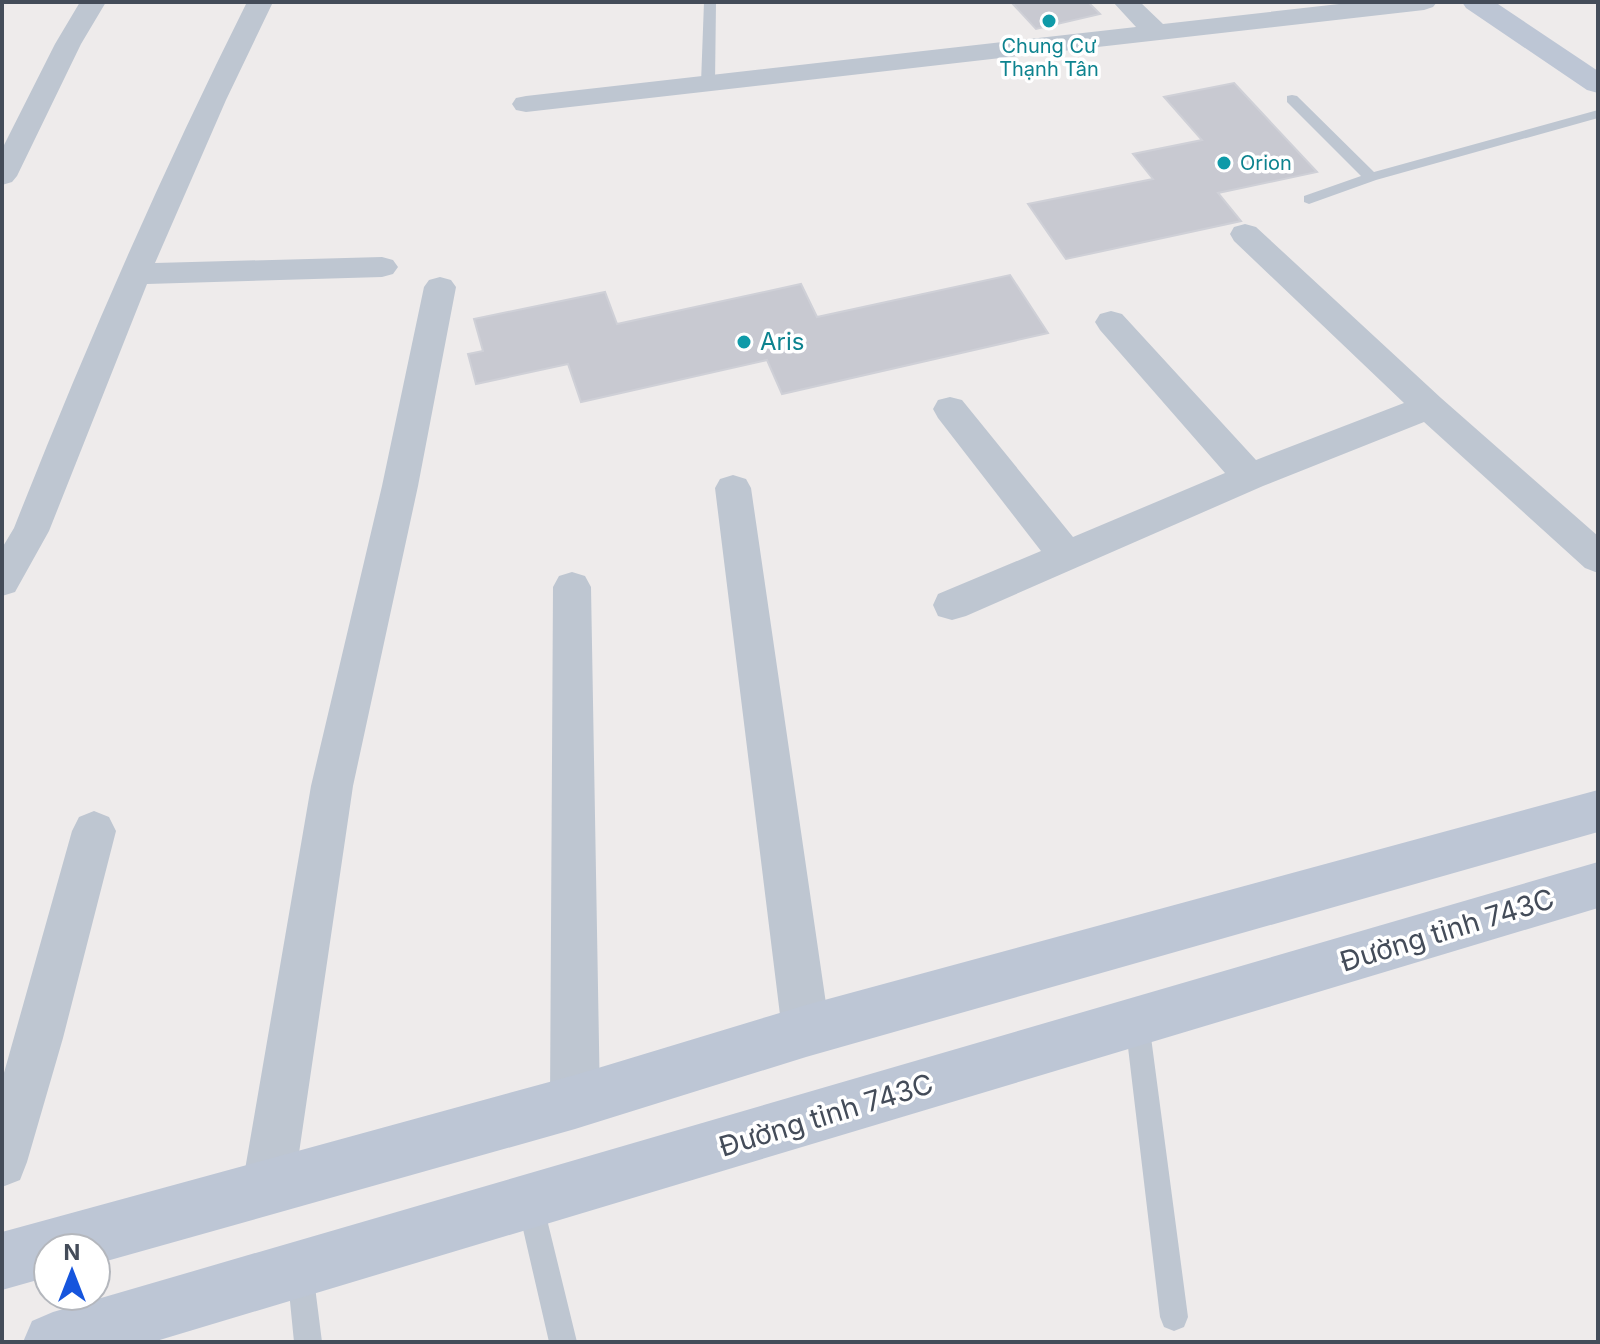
<svg xmlns="http://www.w3.org/2000/svg" width="1600" height="1344" font-family="Inter,sans-serif">
<style>
.building{fill:#c8c9d1;stroke:#cfd0d7;stroke-width:2}
.lines{fill:none;stroke-linecap:round;stroke-linejoin:round}
.service{fill:#bec6d1;fill-rule:evenodd}
.minor{fill:#bec6d1;fill-rule:evenodd}
.secondary{fill:#bdc6d5;fill-rule:evenodd}
.culture-dot{fill:#0f9aa8;stroke:#fff;stroke-width:3}
.labels{text-anchor:middle;stroke-width:7;stroke-linejoin:round;paint-order:stroke}
.far-culture-label{font-size:20px;fill:#0d838f;stroke:#fff}
.culture-label{font-size:24px;fill:#0d838f;stroke:#fff;text-anchor:start}
.near-street-label{font-size:28px;fill:#444c59;stroke:#fff}
</style>
<rect width="100%" height="100%" fill="#eeebeb"/>
<!-- building -->
<path class="building" d="M1011,2h77l12,12 -64,15z
M1234,83l83,89 -99,21 23,28 -175,38 -38,-55 125,-25 -20,-25 69,-14 -38,-43z
M1010,275l38,58 -266,61 -15,-34 -186,42 -13,-38 -92,20 -8,-30 15,-3 -9,-32 131,-27 12,32 184,-40 16,33z"/>
<g class="lines">
<!-- service -->
<path class="service" d="M704,2h12l-1,81 -7,4 -7,-4z
M1292,95l5,1 77,76 224,-62v8l-222,62 -67,24 -5,-2v-6l57,-20 -74,-74v-6z
M1137,1010l8,4 4,8 39,295 -4,10 -10,4 -10,-4 -4,-10 -35,-295 4,-8z
M530,1190l9,4 4,9 34,139h-28l-32,-139 4,-9z
M300,1258l9,4 4,9 9,71h-28l-7,-71 4,-9z"/>
<!-- minor -->
<path class="minor" d="M80,2h26l-25,42 -64,132 -5,6 -10,3v-36l53,-105z
M247,2h26l-47,98 -71,163 227,-6 11,3 5,7 -5,7 -11,3 -235,7 -98,247 -34,61 -13,4v-48l12,-20c70,-178 147,-354 233,-526z
M1113,2h27l23,22 194,-22h80l-4,5 -9,3 -898,102 -10,-2 -4,-6 4,-6 10,-2 610,-69z
M1245,224l11,3 185,171 157,138v37l-13,-5 -161,-146 -161,64 -297,130 -14,4 -14,-4 -5,-11 5,-11 103,-43 -103,-133 -5,-9 5,-9 12,-3 12,3 111,137 152,-64 -125,-143 -5,-8 5,-8 11,-3 11,3 134,146 148,-57 -170,-162 -4,-7 4,-7z
M440,277l11,3 5,7 -38,199 -65,300 -59,401 -8,18 -18,8 -18,-8 -8,-18 69,-401 71,-300 42,-199 5,-7z
M733,475l13,4 5,9 79,543 -7,17 -17,7 -17,-7 -7,-17 -67,-543 5,-9z
M572,572l13,4 6,11 9,515 -8,17 -17,8 -17,-8 -8,-17 3,-515 6,-11z
M94,811l15,6 7,14 -53,207 -36,124 -7,18 -18,7v-107l70,-249 7,-14z"/>
<!-- secondary -->
<path class="secondary" d="M1462,2h33l103,69v22l-11,-3 -121,-82z
M1598,790v42l-792,225 -231,72 -479,135v-16h-48v29l-46,13v-58l573,-157 231,-70z
M1598,862v46l-1445,434h-130l9,-21 21,-9z"/>
</g>
<!-- markers -->
<g class="culture-dot">
<circle cx="1049" cy="21" r="8"/>
<circle cx="1224" cy="163" r="8"/>
<circle cx="744" cy="342" r="8"/>
</g>
<g class="labels">
<!-- far-culture labels -->
<g class="far-culture-label">
<text x="1049" y="53">Chung Cư<tspan x="1049" dy="23">Thạnh Tân</tspan></text>
<text x="1240" y="170" text-anchor="start">Orion</text>
</g>
<!-- culture labels -->
<g class="culture-label">
<text x="760" y="350">Aris</text>
</g>
<!-- near-street labels -->
<g class="near-street-label">
<text transform="translate(1447 930) rotate(-17)" y="10">Đường tỉnh 743C</text>
<text transform="translate(826 1115) rotate(-17)" y="10">Đường tỉnh 743C</text>
</g>
</g>
<!-- border -->
<rect width="1600" height="1344" fill="none" stroke="#444c59" stroke-width="8"/>
<!-- north arrow -->
<g transform="translate(72 1272)"><circle r="38" fill="#ffffff" stroke="#b4b7bd" stroke-width="2"/>
<path d="M0-6L14 30L0 20L-14 30Z" fill="#1655dd"/>
<text y="-12" font-size="22" font-weight="bold" text-anchor="middle" fill="#444c59">N</text>
</g>
</svg>
